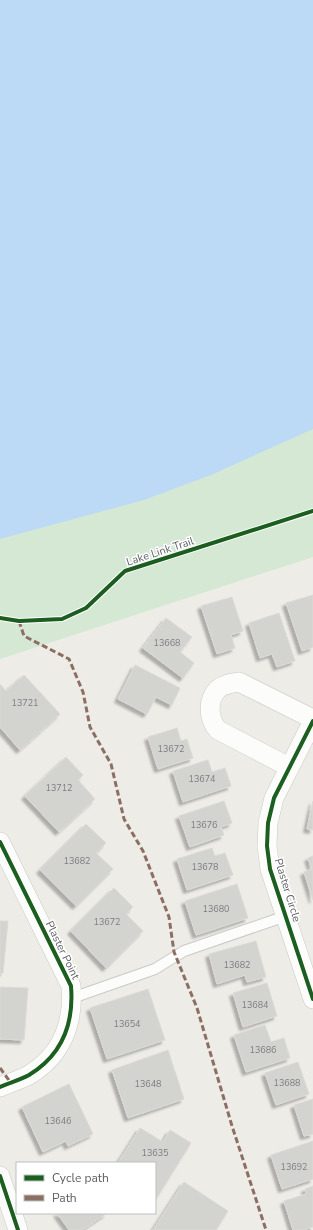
<svg xmlns="http://www.w3.org/2000/svg" width="313" height="1230" font-family="'Nunito Sans',sans-serif">
<style>
.green{fill:#d5e8d4}
.water{fill:#bcdaf6}
.building{fill:#d3d3d0;stroke:#dcdad6;filter:url(#shadow)}
.lines{fill:none;stroke-linecap:round;stroke-linejoin:round}
.service-casing{stroke:#c9c9c9;stroke-width:12}
.minor-casing{stroke:#c9c9c9;stroke-width:20}
.service{stroke:#fcfcfb;stroke-width:10}
.minor{stroke:#fcfcfb;stroke-width:19}
.quiet{stroke:#8d6e63;stroke-width:3;stroke-dasharray:6 3;stroke-linecap:butt}
.cycleway-casing{stroke:#fff;stroke-width:6}
.cycleway{stroke:#1b5e20;stroke-width:4}
.labels{text-anchor:middle;stroke-width:3;stroke-linejoin:round;paint-order:stroke}
.number-label{font-size:9px;fill:#7c7e81}
.street-label{font-size:11px;fill:#5d6065;stroke:#fff}
</style>
<defs>
<filter id="shadow"><feDropShadow dx="-3.5" dy="3.5" stdDeviation="1" flood-color="#0004"/></filter>
</defs>
<rect width="100%" height="100%" fill="#edece7"/>
<!-- green -->
<path class="green" d="M0,0h313v557l-313,102z"/>
<!-- water -->
<path class="water" d="M0,0h313v429l-102,46 -67,25 -144,39z"/>
<!-- building -->
<path class="building" d="M313,595v52l-11,4 -16,-48z
M232,597l11,34 -12,4 4,13 -18,6 -16,-48z
M279,613l16,48 -18,6 -5,-13 -12,4 -11,-35z
M166,618l26,19 -12,15 14,11 -11,15 -40,-30z
M135,665l45,23 -8,17 -16,-8 -9,17 -29,-15z
M24,675l36,39 -40,36 -20,-23v-43l6,7z
M177,728l4,13 6,-2 6,19 -35,11 -10,-32z
M66,757l17,18 -5,5 17,19 -36,33 -34,-36z
M208,760l4,12 13,-4 6,18 -48,16 -10,-31z
M224,801l8,22 -11,4 3,8 -34,12 -11,-31z
M313,801v29l-6,-1z
M86,824l20,19 -10,10 17,16 -37,37 -36,-36z
M212,848l3,8 10,-3 8,22 -46,15 -10,-31z
M313,856v44l-9,-28 8,-3 -4,-11z
M237,884l11,34 -52,17 -11,-34z
M114,888l19,19 -7,7 17,17 -37,37 -35,-37z
M0,921h8l-5,52h-3z
M256,941l10,36 -19,5 -2,-7 -28,9 -8,-30z
M267,983l10,33 -34,11 -10,-34z
M0,987l28,1 -4,52 -24,-1z
M148,989l17,51 -58,19 -17,-51z
M265,1025l6,17 13,-4 6,20 -44,14 -12,-37z
M168,1050l16,49 -56,19 -16,-48z
M298,1062l11,32 -33,11 -11,-32z
M69,1084l24,50 -25,12 -2,-5 -23,11 -21,-45z
M313,1099v35l-9,2 -10,-31z
M140,1128l23,14 7,-12 21,13 -33,53 -3,-1v-32h-37z
M313,1141v38l-31,10 -11,-34z
M184,1182l44,29 -12,19h-63z
M313,1186v41l-10,3h-10l-9,-29 22,-7 -1,-5z
M57,1213h50l-25,17h-13z"/>
<g class="lines">
<!-- service casing -->
<g class="service-casing">
<path id="service" d="M72,998l83,-29 29,-18 102,-35"/>
</g>
<!-- minor casing -->
<g class="minor-casing">
<path id="minor" d="M313,721l-39,77 -6,25 -1,23 3,23 43,130
M289,767l-71,-37c-10,-11 -11,-30 0,-41 6,-5 14,-6 21,-7l74,37
M0,842l71,144c3,37 -9,69 -42,89 -9,5 -20,8 -29,12
M0,1176l18,54"/>
</g>
<!-- service -->
<use href="#service" class="service"/>
<!-- minor -->
<use href="#minor" class="minor"/>
<!-- quiet -->
<path class="quiet" d="M19,621l5,15 45,23 14,33 7,35 21,37 13,55 19,32 26,66 5,35 23,56 35,118 34,104
M0,1068l11,15"/>
<!-- cycleway casing -->
<g class="cycleway-casing">
<path id="cycleway" d="M0,618l19,3 43,-2 24,-11 39,-37 188,-60
M313,721l-39,77 -6,25 -1,23 3,23 43,130
M0,842l71,144c3,37 -9,69 -42,89 -9,5 -20,8 -29,12
M0,1176l18,54"/>
</g>
<!-- cycleway -->
<use href="#cycleway" class="cycleway"/>
</g>
<g class="labels">
<!-- number labels -->
<g class="number-label">
<text x="167" y="646">13668</text>
<text x="25" y="706">13721</text>
<text x="171" y="752">13672</text>
<text x="202" y="782">13674</text>
<text x="59" y="791">13712</text>
<text x="204" y="828">13676</text>
<text x="77" y="864">13682</text>
<text x="205" y="870">13678</text>
<text x="216" y="912">13680</text>
<text x="107" y="925">13672</text>
<text x="237" y="968">13682</text>
<text x="255" y="1008">13684</text>
<text x="127" y="1027">13654</text>
<text x="263" y="1053">13686</text>
<text x="287" y="1086">13688</text>
<text x="148" y="1087">13648</text>
<text x="58" y="1124">13646</text>
<text x="155" y="1156">13635</text>
<text x="294" y="1170">13692</text>
</g>
<!-- street labels -->
<g class="street-label">
<text transform="translate(160 551) rotate(-18)" y="4">Lake Link Trail</text>
<text transform="translate(288 890) rotate(73)" y="4">Plaster Circle</text>
<text transform="translate(63 950) rotate(64)" y="4">Plaster Point</text>
</g>
</g>
<!-- legend -->
<rect x="16" y="1162" width="140" height="52" fill="#ffffff" stroke="#bebfc1"/>
<rect x="24" y="1175" width="20" height="6" fill="#1b5e20" stroke="#bebfc1"/>
<text x="52" y="1182" font-size="12" fill="#5d6065">Cycle path</text>
<rect x="24" y="1195" width="20" height="6" fill="#8d6e63" stroke="#bebfc1"/>
<text x="52" y="1202" font-size="12" fill="#5d6065">Path</text>
</svg>
